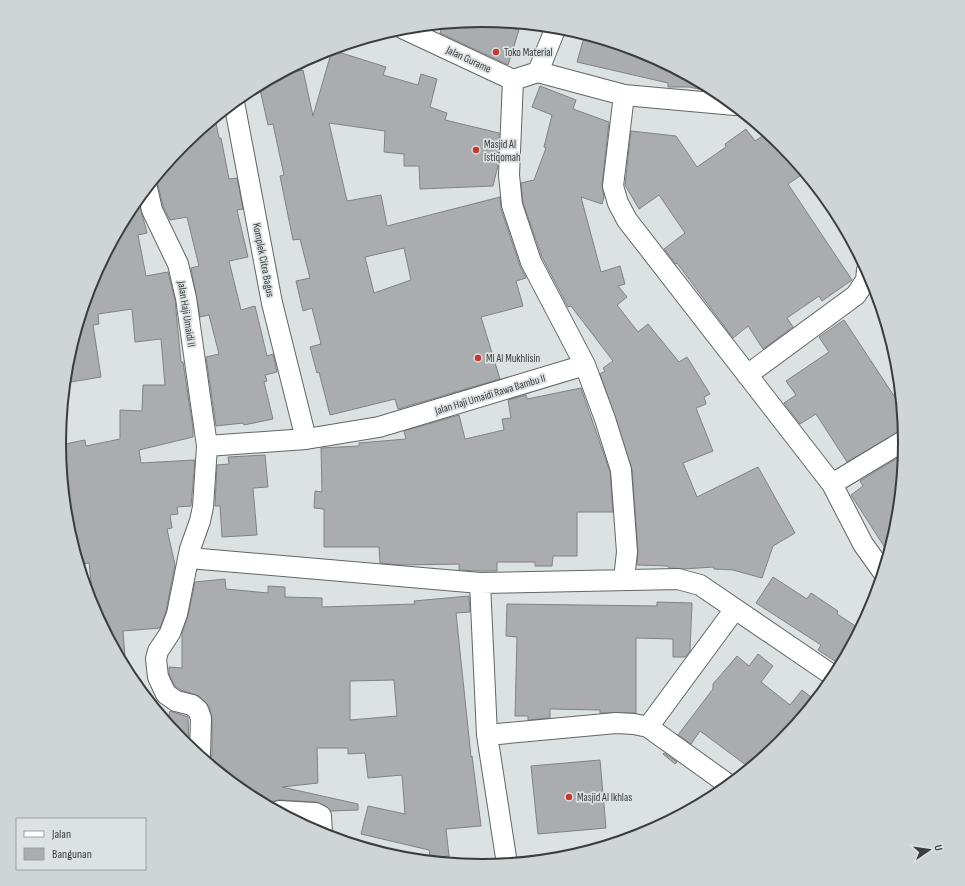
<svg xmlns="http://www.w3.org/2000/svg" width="965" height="886" font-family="'Sofia Sans Condensed',sans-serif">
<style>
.building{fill:#aaacaf;stroke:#808285;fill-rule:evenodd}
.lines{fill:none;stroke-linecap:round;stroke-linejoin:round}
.minor-casing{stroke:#626667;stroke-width:22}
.minor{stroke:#fff;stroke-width:20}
.poi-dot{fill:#c63832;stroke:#dce1e2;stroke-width:1.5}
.labels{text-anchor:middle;stroke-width:3.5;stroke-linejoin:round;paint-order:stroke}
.poi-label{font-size:11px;fill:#3a3c3d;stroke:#dce1e2;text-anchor:start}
.street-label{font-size:11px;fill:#3a3c3d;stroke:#dce1e2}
.rim{fill:none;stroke:#3a3c3d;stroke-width:2}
</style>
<rect width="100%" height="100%" fill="#dce1e2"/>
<!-- building -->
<path class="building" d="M483,20l36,10 -11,35 -68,-32 3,-9z
M585,34l60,18 65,35 -2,4 -19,-4h-21v-4l-91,-21z
M332,50l54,17 -3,8 35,10 3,-11 16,5 -7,28 17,6 -2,7 54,13 -1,32 -5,21 -73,3 -1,-23h-15v-12l-20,-2 1,-21 -56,-8 18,78 34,-6 6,31 113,-29 1,12 19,57 6,12 -10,3 7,25 -42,11 19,62 -102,30 -3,-10 -65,16 -11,-43 -2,1 -7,-26 11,-3 -9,-36 -9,3 -7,-30 14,-3 -10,-39 -7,1 -13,-64 4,-1 -11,-51 -5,1 -9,-40 19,-10 25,-5 10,46zM404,248l7,32 -37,13 -9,-36z
M540,86l36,14 -3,9 36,13 -7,63 2,12 -2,7 -21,-7 20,75 19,-6 5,18 -7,2 9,11 -10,8 21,27 10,-8 31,38 8,-5 23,37 -6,3 2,7 -10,4 17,43 -30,12 14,34 61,-30 37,66 -22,13 -11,32 -29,-8 -19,-1v-2l-31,2 -14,-1 -1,-2 -31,-1 1,-14 -6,-82 -32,-95 5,-3 -2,-3 10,-7 -42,-55 -3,1 -26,-50 -19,-54 -2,-20 13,-3 12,-32 -2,-1 8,-32 -20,-8z
M215,118l4,20h2l8,41 8,-1 6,31 -6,1 11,47 -19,4 12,49 14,-4 12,50 6,-2 4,18 -12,3 2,6 -3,1 9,37 -29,6 -1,-2 -27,3 -10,-69 13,-3 -10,-39 -9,2 -9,-49 8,-2 -12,-49 -17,3 -7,-14 -5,-21 -4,-6 30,-35z
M746,129l9,12 9,-6 6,9 7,-4 8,8 18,26 -15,10 64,96 -30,21 -3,-5 -32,22 6,9 -30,22 -15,-23 -15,12 -56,-75 -1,1 -12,-15 21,-16 -26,-38 -20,14 -14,-24 6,-54 45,5 21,31 29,-20 -1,-3z
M138,199l9,34 -9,2 8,41 22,-4 7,28 6,62h2l10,66v9l-54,13 2,13 54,-3 -4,46 -14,1 1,7 -8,1 2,13 -5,1 8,36 -9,46 -6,17 -37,3 3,38 -32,-60 -5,-46 -9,1 -5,-31 -5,1 -2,-9 -3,-23 3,-1 -8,-56 25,-5 1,6 34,-7v-29l22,1 1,-26h22l-4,-46 -26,3 -3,-33 -34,5 1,10 -6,1 8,52 -36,6 3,-23 24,-79 39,-73z
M844,320l58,88 2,21 -57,33 -31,-48 -16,10 -16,-21 12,-8 -10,-14 43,-29 -10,-15z
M581,388l29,84 3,40h-36v44h-24l-1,10h-17v-4h-38v9h-17l-21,-1v-6l-58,1 -21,-2 -1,-16h-55v-38l-10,-1 1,-17 7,1 -1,-44 38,-2v-3l47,-4 -2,-8 55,-16 6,24 39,-9 -2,-11 9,-1 -3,-18 18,-5 1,4z
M904,454l-7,72 -8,28 -38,-59 12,-9 -3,-5z
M265,455l3,32 -15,1 4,47 -35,2 -2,-31h-5l2,-41 12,-1 -1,-7z
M773,577l34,22 4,-6 27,18 -1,3 23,15 -22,34 -20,-13 3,-5 -65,-42z
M225,579l1,10 42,4v-7l17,1v10l37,1v9l93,-3 -1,-3 55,-5 1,16 -14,1 15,144 1,-1 9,70 -35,3 3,27 -19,2 -1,-8 -68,-16 7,-28 37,8 -3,-39 -34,3 -3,-25 -17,1v-6h-31l1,35 -36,4 76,17v6l-27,1 -5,-5 -10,-4 -36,-2 -7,1 -4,5 -22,-11 -39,-32 4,-8v-37l-3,-12 -10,-10 -18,-6 -6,-4 -6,-12v-7l13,1v-35l6,-17 7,-34zM394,680l3,36 -47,4v-39z
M657,602l35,1 -2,48 -5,6h-12v-18l-37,-1v75h-36v-3l-50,-1v9l-22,2v-4h-13l2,-79 -11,-1 1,-32 150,2z
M758,654l15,12 -12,16 29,23 12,-15 13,10 -34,42 -31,26 -50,-37 -9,13 -13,-9 35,-46v-5l24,-28 12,10z
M170,711l18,6 1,29 -22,-24z
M664,753l13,9 -2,2 -12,-10z
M600,760l6,68 -68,6 -7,-68z"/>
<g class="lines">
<!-- minor casing -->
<g class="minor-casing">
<path id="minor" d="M402,28l111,52 25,-8 86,23 111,10
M538,72l18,-45
M513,80l-4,95 3,30 19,57 54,103 20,54 16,51 6,82 -3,27
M624,95l-11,91 5,17 9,17 205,264 31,60 20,28
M234,102l38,201 34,136
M147,188l5,22 26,54 8,34 21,148 -4,61 -3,14 -10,28 -13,65 -7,19 -12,18 -2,8 2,18 8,17 10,7 16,4 6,5 3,8 -1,37
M747,375l109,-80 10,-15 1,-10
M207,446l99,-7 73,-12 206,-62
M832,484l73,-44
M189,558l291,25 198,-4 22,6 135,92
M480,583l7,152 20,129
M648,727l87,-118
M487,735l129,-12 18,1 14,3 81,58
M279,811l36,2 6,3 1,18"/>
</g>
<!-- minor -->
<use href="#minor" class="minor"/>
</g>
<!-- markers -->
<g class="poi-dot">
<circle cx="496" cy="52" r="4"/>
<circle cx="476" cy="150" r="4"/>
<circle cx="478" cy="358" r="4"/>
<circle cx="569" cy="797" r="4"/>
</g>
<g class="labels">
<!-- poi labels -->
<g class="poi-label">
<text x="504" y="56">Toko Material</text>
<text x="484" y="148">Masjid Al<tspan x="484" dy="13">Istiqomah</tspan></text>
<text x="486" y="362">MI Al Mukhlisin</text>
<text x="577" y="801">Masjid Al Ikhlas</text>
</g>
<!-- street labels -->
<g class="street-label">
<text transform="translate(469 59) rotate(25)" y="4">Jalan Gurame</text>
<text transform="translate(264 260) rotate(79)" y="4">Komplek Citra Bagus</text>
<text transform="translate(187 314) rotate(81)" y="4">Jalan Haji Umaidi II</text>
<text transform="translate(490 394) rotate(-17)" y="4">Jalan Haji Umaidi Rawa Bambu II</text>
</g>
</g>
<!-- crop -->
<path d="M0 0H965V886H0ZM66 443a416 416 0 1 1 832 0a416 416 0 1 1-832 0Z" fill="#cfd4d5" fill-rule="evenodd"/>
<path class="rim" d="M66 443a416 416 0 1 1 832 0a416 416 0 1 1-832 0Z"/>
<!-- legend -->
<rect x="16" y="818" width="130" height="52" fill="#dce1e2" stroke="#9b9fa0"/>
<rect x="24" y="831" width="20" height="6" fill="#ffffff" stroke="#9b9fa0"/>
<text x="52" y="838" font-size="12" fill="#3a3c3d">Jalan</text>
<rect x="24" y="848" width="20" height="12" fill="#aaacaf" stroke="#9b9fa0"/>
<text x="52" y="858" font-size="12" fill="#3a3c3d">Bangunan</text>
<!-- north arrow -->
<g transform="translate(929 850) rotate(77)" stroke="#dce1e2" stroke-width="3" paint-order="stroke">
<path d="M0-3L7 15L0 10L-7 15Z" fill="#3a3c3d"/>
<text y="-6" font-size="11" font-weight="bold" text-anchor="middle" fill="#3a3c3d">U</text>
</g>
</svg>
